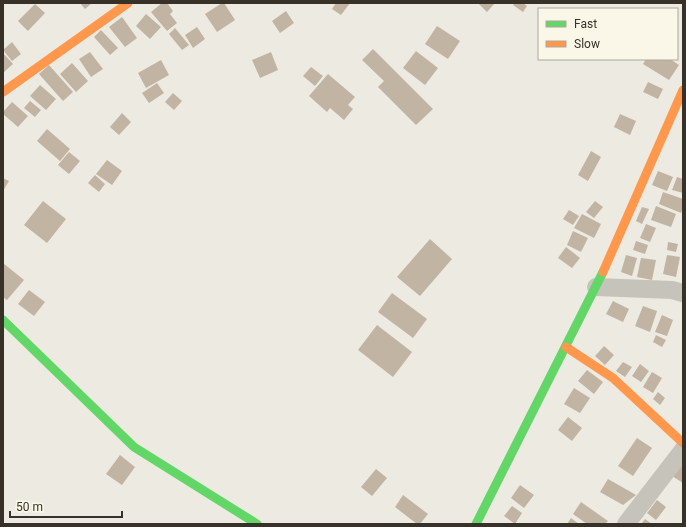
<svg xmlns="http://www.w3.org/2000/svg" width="686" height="527" font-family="Roboto,sans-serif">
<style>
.building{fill:#c1b4a2}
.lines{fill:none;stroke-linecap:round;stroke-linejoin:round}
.street{stroke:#c6c3ba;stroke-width:18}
.fast{stroke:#63d668;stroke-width:9}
.slow{stroke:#ff974d;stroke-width:9}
</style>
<rect width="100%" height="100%" fill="#edeae1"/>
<!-- building -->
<path class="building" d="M80,3h12l-7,6z
M162,3h5l6,8 -3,3 7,9 -10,8 -16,-19z
M222,3h2l11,17 -18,12 -12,-18z
M336,3h14l-9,12 -9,-6z
M478,3h17l-8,9z
M515,3h8l4,3 -4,6 -10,-7z
M35,4l10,9 -17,18 -10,-10z
M286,11l8,12 -14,10 -8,-12z
M146,14l15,13 -11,12 -14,-13z
M122,17l15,21 -12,9 -16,-20z
M437,26l23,15 -12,18 -23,-15z
M197,27l8,12 -12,9 -8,-13z
M175,28l14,17 -7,5 -13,-16z
M101,30l17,18 -8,7 -16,-18z
M12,42l9,12 -9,7 -9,-11z
M373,49l60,60 -17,16 -38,-38 6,-6 -22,-21z
M416,51l22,17 -13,17 -22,-17z
M90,52l13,17 -12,8 -12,-18z
M271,52l7,18 -18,8 -8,-18z
M3,53l10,11 -10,9z
M646,59h24l9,6 -10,15 -26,-16z
M161,60l8,15 -23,13 -8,-15z
M72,63l16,18 -12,11 -16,-18z
M49,65l24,27 -10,9 -24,-27z
M311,67l12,9 -8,10 -12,-10z
M328,74l27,23 -7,8 5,4 -9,11 -14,-12 -3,4 -18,-16z
M648,82l15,7 -5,10 -15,-7z
M157,83l7,10 -15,10 -7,-10z
M40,85l16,14 -10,11 -16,-14z
M173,93l9,8 -8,9 -9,-8z
M30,101l11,9 -6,7 -11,-9z
M12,102l16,14 -10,11 -15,-13v-2z
M122,113l9,9 -12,13 -9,-8z
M620,114l16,7 -6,14 -16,-8z
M47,129l23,20 -10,12 -23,-20z
M591,151l10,6 -13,24 -10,-6z
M69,152l11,9 -11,13 -11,-9z
M107,160l15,11 -10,14 -16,-11z
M658,171l15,6 -6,14 -15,-6z
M95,175l10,9 -6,8 -11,-9z
M677,177l6,2v14l-11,-3z
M3,178l6,3 -6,10z
M663,192l20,7v9l-2,5 -22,-9z
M43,201l23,18 -19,24 -23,-18z
M595,201l8,6 -9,11 -8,-6z
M656,206l20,8 -5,13 -20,-7z
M642,207l7,2 -7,15 -6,-3z
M569,210l10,6 -6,9 -10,-6z
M582,214l19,10 -7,14 -20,-10z
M646,224l10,4 -6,14 -10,-4z
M573,231l15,7 -7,14 -14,-7z
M430,239l22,20 -32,37 -23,-19z
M636,241l12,4 -3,9 -12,-4z
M668,242l10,2 -2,8 -9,-2z
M566,247l14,11 -8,10 -14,-10z
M626,255l11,3 -5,18 -11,-4z
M667,255l13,2 -4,20 -13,-3z
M641,258l15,2 -4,20 -15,-3z
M3,263l21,17 -17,20 -4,-3z
M29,290l16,12 -11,14 -16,-12z
M392,293l35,26 -14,19 -35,-26z
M613,301l16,8 -6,13 -17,-8z
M643,306l14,5 -7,21 -15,-6z
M662,315l11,5 -6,16 -12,-4z
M377,325l35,27 -19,25 -35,-27z
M656,335l10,5 -4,7 -9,-5z
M604,346l10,9 -9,10 -10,-9z
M623,362l9,5 -7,10 -9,-6z
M640,364l9,7 -8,11 -9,-6z
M587,370l16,12 -9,12 -16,-13z
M652,372l10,6 -9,15 -10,-6z
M574,388l16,10 -10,15 -16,-9z
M658,392l7,6 -5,7 -7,-6z
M568,417l14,11 -10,13 -14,-11z
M637,438l15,10 -19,28 -15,-10z
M120,455l15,12 -13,18 -16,-11z
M677,462l6,4v17l-14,-9z
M376,469l11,9 -15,18 -11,-9z
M608,479l28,16 -13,10 -23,-13z
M520,485l14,10 -10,13 -13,-10z
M403,495l25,19 -8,10h-3l-22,-17z
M657,500l9,7 -10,13 -9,-7z
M581,502l27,19 -3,3h-18l-14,-10z
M512,506l10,7 -7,11 -11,-8z
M571,518l8,6h-12z
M645,519l7,5h-11z"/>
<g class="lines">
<!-- street -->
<path class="street" d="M596,287l76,3 11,3
M626,524l57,-74"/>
<!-- fast -->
<path class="fast" d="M3,320l131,127 123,77
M476,524l127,-252"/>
<!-- slow -->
<path class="slow" d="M3,92l125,-89
M603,272l80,-182
M566,347l47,31 70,65"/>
</g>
<!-- border -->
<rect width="686" height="527" fill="none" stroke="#373128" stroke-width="8"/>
<!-- legend -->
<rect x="538" y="8" width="140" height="52" fill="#faf7e8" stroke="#aca89b"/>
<rect x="546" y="21" width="20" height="6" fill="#63d668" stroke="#aca89b"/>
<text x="574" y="28" font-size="12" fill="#373128">Fast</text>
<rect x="546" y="41" width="20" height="6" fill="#ff974d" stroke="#aca89b"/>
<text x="574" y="48" font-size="12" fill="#373128">Slow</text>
<!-- scale -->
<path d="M10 511v6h112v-6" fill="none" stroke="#373128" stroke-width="2"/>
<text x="16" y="511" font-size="12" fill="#373128" stroke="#faf7e8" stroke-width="3" paint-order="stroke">50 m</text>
</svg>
